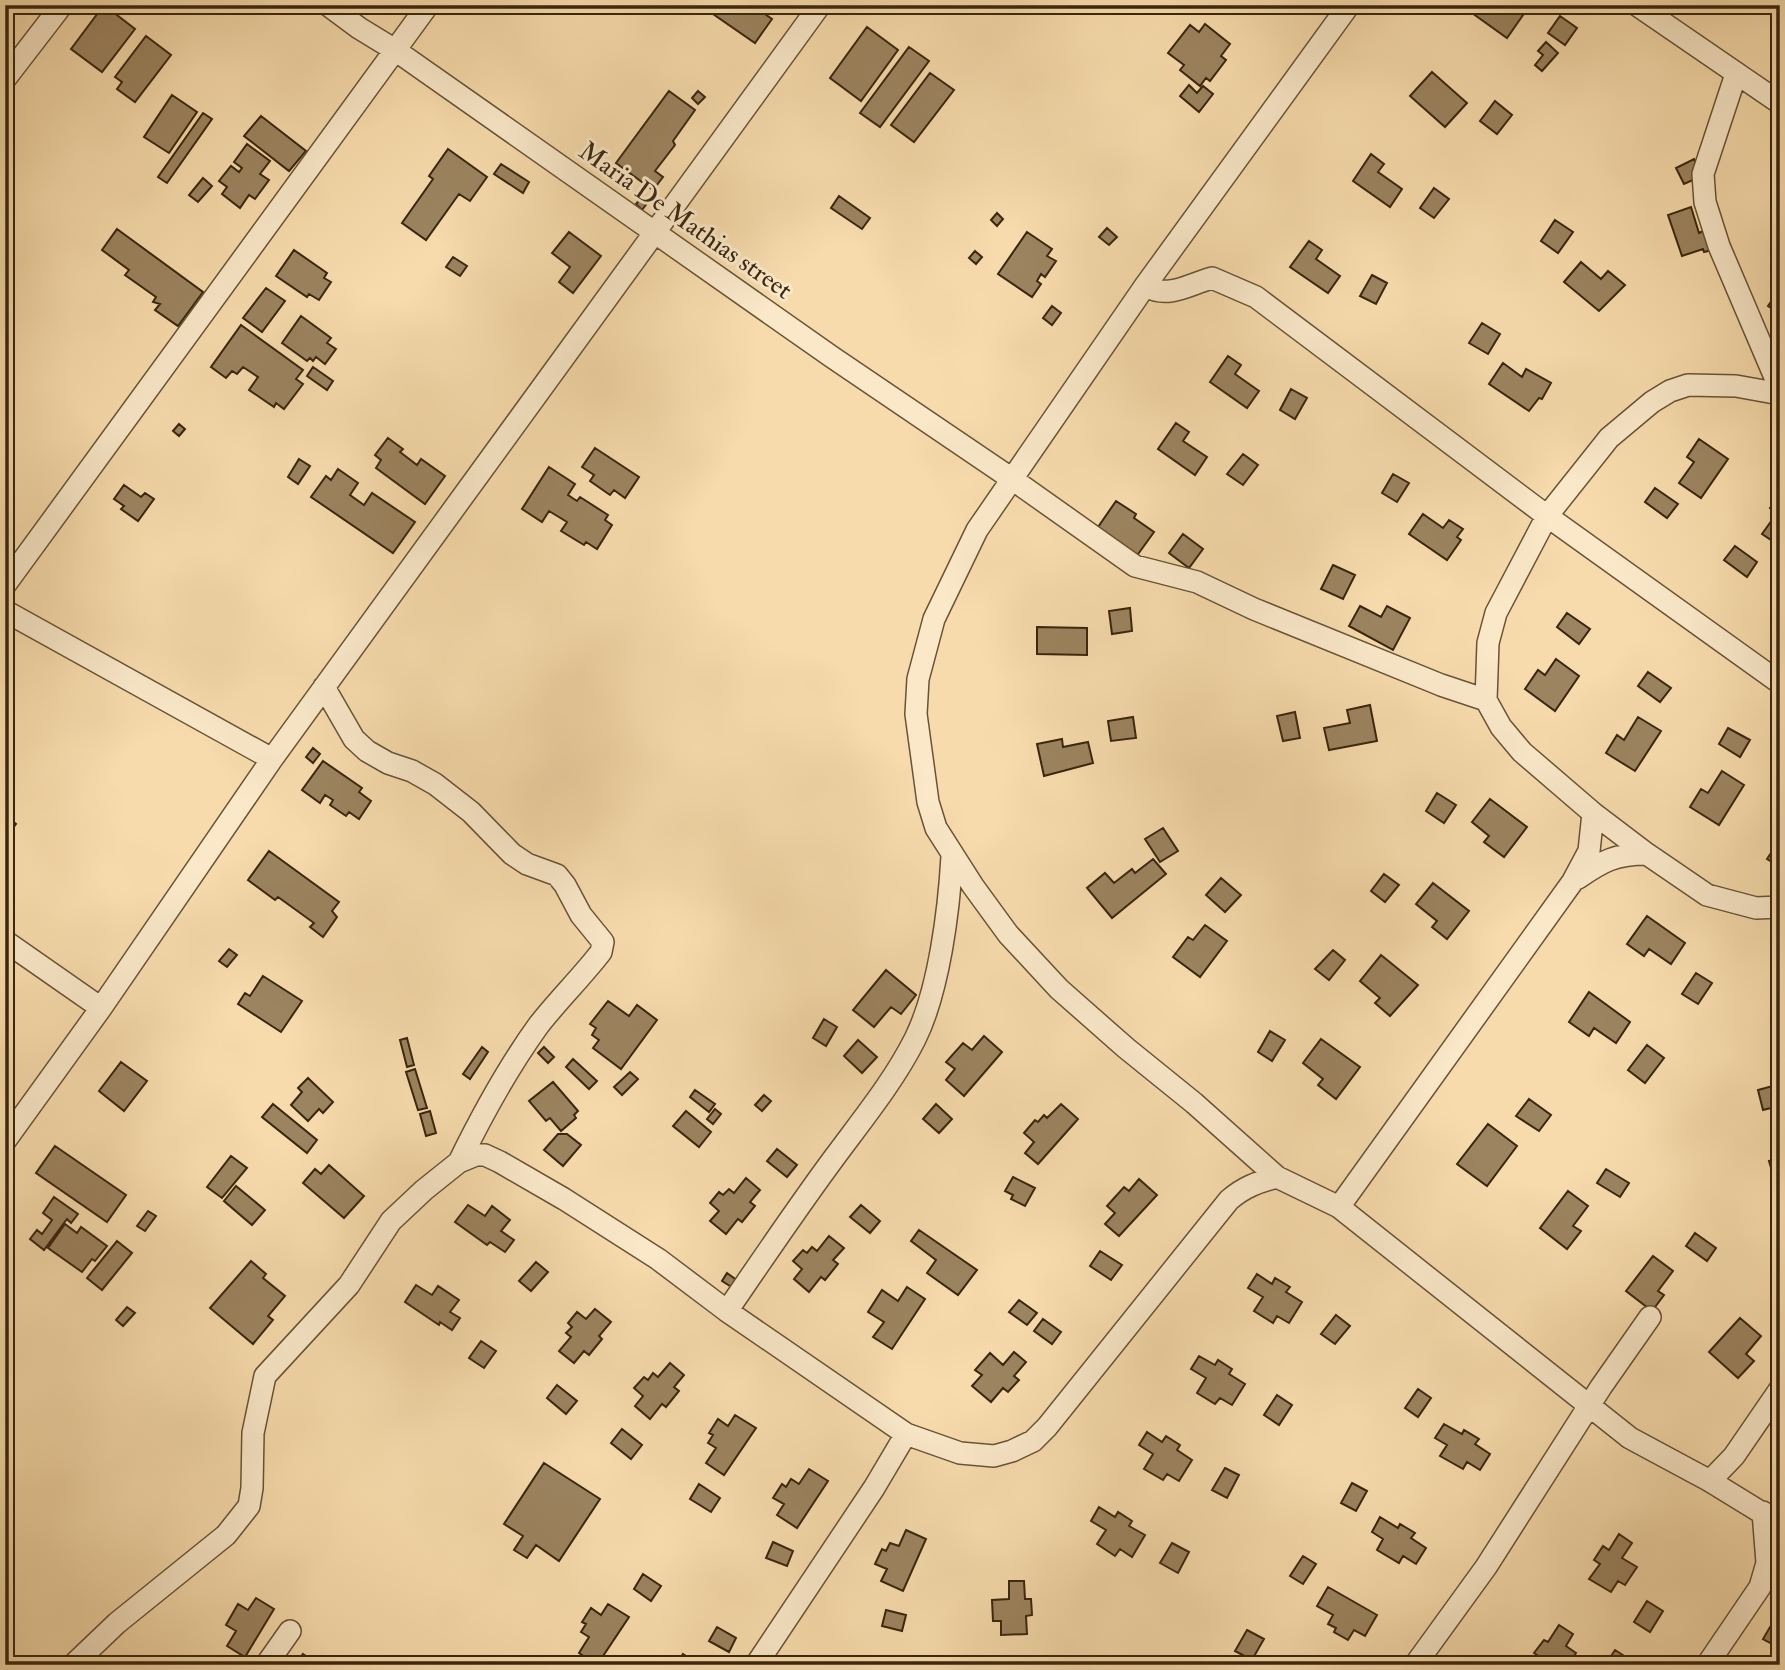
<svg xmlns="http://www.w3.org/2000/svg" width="1785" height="1670" font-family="'IM FELL Double Pica',serif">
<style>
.building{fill:#9c8460;stroke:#39260e;stroke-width:2}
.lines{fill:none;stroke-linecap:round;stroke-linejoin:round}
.minor-casing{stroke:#685336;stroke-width:24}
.minor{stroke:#fae8c9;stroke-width:21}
.labels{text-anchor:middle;stroke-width:6;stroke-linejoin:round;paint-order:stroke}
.street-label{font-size:26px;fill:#39260e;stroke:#fae8c9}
</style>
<rect width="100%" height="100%" fill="#f7dbac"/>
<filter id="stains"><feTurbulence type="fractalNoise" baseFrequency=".00286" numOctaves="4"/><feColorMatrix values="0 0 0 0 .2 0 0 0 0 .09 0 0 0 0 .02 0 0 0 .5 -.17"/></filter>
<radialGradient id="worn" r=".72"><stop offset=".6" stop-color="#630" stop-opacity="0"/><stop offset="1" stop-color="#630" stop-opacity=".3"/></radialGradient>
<!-- building -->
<path class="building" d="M104,5l31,24 -33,43 -31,-23z
M700,5h52l20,14 -17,24z
M1477,5h31l15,10 -16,23 -35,-25z
M1560,16l17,12 -12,17 -17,-12z
M1205,24l25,20 -9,12 5,4 -16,21 -4,-3 -6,8 -20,-16 4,-5 -16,-12 22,-28 9,7z
M867,27l31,23 -37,51 -31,-23z
M146,36l25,19 -36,47 -18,-13 5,-7 -7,-5z
M1546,42l12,11 -16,18 -7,-6 8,-10 -5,-4z
M909,47l20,14 -49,66 -20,-14z
M1432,72l35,31 -22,24 -35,-31z
M930,73l24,17 -40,52 -23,-17z
M1189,85l8,8 6,-7 10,8 -14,18 -19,-16z
M669,91l26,19 -22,31 2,4 -20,26 8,6 -10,13 -37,-27z
M698,91l7,6 -7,7 -6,-6z
M172,95l25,17 -28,41 -25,-16z
M1495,101l17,14 -15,19 -17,-13z
M203,113l9,6 -45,64 -9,-6z
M261,116l45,35 -17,20 -45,-35z
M247,144l23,17 -10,13 9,6 -14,19 -6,-4 -9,13 -18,-14 5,-7 -8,-6 12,-15 8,6 3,-4 -8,-6z
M448,149l39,28 -17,24 -11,-7 -33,46 -24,-17 31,-44 -4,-3z
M1371,154l13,10 -6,8 24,17 -12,18 -37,-26z
M1694,159l8,17 -18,8 -8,-16z
M501,164l28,18 -6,11 -29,-19z
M203,178l9,8 -14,16 -9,-7z
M1434,188l15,11 -15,19 -14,-10z
M839,196l31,22 -8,11 -31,-21z
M642,197l6,5 -6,8 -6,-6z
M1691,207l8,26 6,-3 7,20 -8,2 -1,-3 -21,7 -14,-41z
M997,213l6,6 -6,7 -6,-6z
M1555,220l18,12 -15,21 -17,-12z
M1107,228l10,9 -8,8 -10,-8z
M117,229l86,63 -25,34 -23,-16 5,-6 -7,-2 3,-5 -31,-22 4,-5 -27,-20z
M569,232l32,24 -28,37 -14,-11 11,-15 -18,-14z
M1027,232l25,17 -5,7 9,5 -11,16 -4,-3 -4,7 4,3 -9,13 -34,-23z
M1309,241l13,9 -6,9 24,17 -12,17 -38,-26z
M294,250l33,23 -3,5 7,4 -12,18 -10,-6 -2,3 -31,-21z
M975,251l7,6 -6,7 -7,-6z
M453,257l14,9 -7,10 -14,-9z
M1581,262l20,17 7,-8 17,14 -26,26 -35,-29z
M1372,275l15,8 -11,21 -16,-8z
M266,288l19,13 -23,31 -19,-14z
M1780,289v25l-12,-8z
M1052,306l9,7 -9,12 -9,-7z
M301,316l30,22 -4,5 9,6 -11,15 -9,-7 -3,4 -3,-3 -3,3 -25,-18z
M1482,323l18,11 -12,20 -19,-11z
M241,325l62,45 -7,9 7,5 -19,25 -8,-6 -2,4 -25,-17 9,-13 -15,-10 -6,7 -5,-3 -6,7 -15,-11z
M1228,356l13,9 -6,9 24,17 -12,17 -37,-26z
M1503,363l19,14 4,-8 25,14 -9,16 -3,-1 -10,13 -40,-27z
M313,367l20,14 -6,9 -20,-14z
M1291,389l16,9 -12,21 -15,-9z
M1176,423l13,9 -6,9 24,16 -12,18 -37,-26z
M179,424l6,5 -6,7 -6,-5z
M388,438l15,11 -3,3 17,13 4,-6 24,17 -20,28 -49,-36 5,-8 -6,-5z
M1699,439l29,20 -27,39 -22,-15 15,-21 -7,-5z
M595,448l44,29 -14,21 -11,-8 -4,5 -20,-14 4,-6 -12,-8z
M1243,454l15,11 -15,20 -16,-11z
M299,459l11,7 -12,18 -10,-7z
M549,467l26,17 -7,11 9,6 3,-4 28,18 -3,5 7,5 -15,24 -11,-7 -2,3 -23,-14 6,-9 -18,-11 -7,11 -20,-13z
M338,469l20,14 -8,12 14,10 8,-12 43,29 -22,31 -82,-56 15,-21 5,4z
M1393,474l16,9 -12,19 -15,-9z
M124,485l17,12 4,-4 9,6 -16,22 -17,-12 3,-3 -10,-7z
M1655,488l23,16 -11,14 -22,-16z
M1780,494v52l-18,-12 15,-21 -7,-5z
M1116,501l20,13 -2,4 20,14 -18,25 -40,-27z
M1423,514l20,14 6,-8 14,9 -6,8 4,3 -14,20 -38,-26z
M1183,534l20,15 -14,19 -20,-15z
M1735,546l22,16 -10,15 -23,-17z
M1333,565l22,10 -12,24 -22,-10z
M1360,606l21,11 6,-11 23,12 -17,32 -44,-24z
M1130,608l2,23 -20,3 -3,-23z
M1567,613l23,16 -11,15 -22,-17z
M1037,627l50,1v27l-50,-1z
M1556,659l23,17 -24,35 -30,-22 13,-19 7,5z
M1648,672l23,16 -11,14 -22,-16z
M1370,705l7,36 -48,9 -5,-22 26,-5 -3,-13z
M1295,712l5,26 -17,3 -6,-25z
M1133,717l3,21 -25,3 -3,-20z
M1638,717l23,14 -26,40 -29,-18 11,-18 7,5z
M1728,728l22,12 -10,17 -21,-13z
M1062,739l1,8 25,-5 5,21 -49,13 -7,-32z
M313,748l7,6 -7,9 -7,-6z
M323,761l39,27 -3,4 12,9 -12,18 -10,-7 -3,4 -16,-11 3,-5 -8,-5 -5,8 -18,-13z
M1722,771l22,14 -25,40 -29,-18 11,-18 7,4z
M1437,793l19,12 -12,18 -18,-12z
M1490,799l37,28 -23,30 -20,-15 5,-6 -17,-14z
M5,815l11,9 -5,7 -6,-4z
M1163,828l15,23 -18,11 -15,-23z
M1779,841l1,1v25l-13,-8z
M269,851l70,51 -7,9 5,6 -14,20 -13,-10 4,-4 -36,-26 -3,3 -27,-20z
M1153,859l13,15 -54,44 -25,-30 18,-15 9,10 18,-14 3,4z
M1384,874l15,11 -14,17 -14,-11z
M1221,878l20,17 -16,17 -19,-17z
M1433,883l36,28 -22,28 -15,-12 5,-6 -21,-17z
M1647,916l38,27 -14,21 -22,-15 -5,7 -17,-12z
M1205,925l22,16 -27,36 -27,-20 15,-20 5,3z
M229,949l8,6 -10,12 -8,-6z
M1333,950l12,10 -16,20 -14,-11z
M1381,955l37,30 -28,31 -15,-13 5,-5 -20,-17z
M886,970l30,25 -15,19 -10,-7 -17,20 -21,-17z
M1696,973l16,10 -14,21 -16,-10z
M263,976l39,25 -21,31 -43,-28 7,-11 5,3z
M1589,992l41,30 -14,21 -22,-15 -5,8 -20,-14z
M608,1001l21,15 8,-11 20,15 -36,49 -28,-21 6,-8 -7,-5 4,-7 -6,-4z
M824,1019l13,8 -11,19 -13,-8z
M1270,1031l15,9 -13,21 -14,-9z
M984,1036l18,16 -38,44 -18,-16 9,-11 -9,-7 17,-19 9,7z
M407,1038l7,27 -7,2 -7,-27z
M1321,1039l39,28 -24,32 -18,-14 5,-6 -20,-16z
M858,1040l19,17 -15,16 -18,-17z
M1647,1045l17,13 -19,25 -17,-13z
M482,1047l6,5 -18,27 -7,-5z
M544,1047l10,10 -6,6 -10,-10z
M573,1059l24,22 -8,8 -23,-22z
M121,1062l26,19 -23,30 -25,-20z
M415,1069l12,39 -9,2 -12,-38z
M630,1072l8,7 -16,16 -8,-8z
M308,1078l25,24 -10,11 -4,-4 -11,12 -17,-16 11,-13 -4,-4z
M553,1082l25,29 -4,4 2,3 -15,13 -11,-13 -4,3 -17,-20z
M1780,1084v49h-2l-7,-25 -8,2 -5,-20z
M695,1090l20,14 -6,8 -19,-15z
M764,1095l7,6 -9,10 -7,-6z
M1529,1099l22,16 -12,16 -23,-15z
M273,1104l44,36 -10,13 -45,-36z
M936,1104l16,15 -13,14 -16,-14z
M1061,1104l17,15 -40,45 -13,-11 9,-11 -10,-9 11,-13 3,2 6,-7 3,3z
M715,1109l6,5 -8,10 -6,-5z
M430,1111l6,22 -10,3 -6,-22z
M686,1111l25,21 -12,15 -26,-21z
M1488,1124l29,22 -30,40 -30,-22z
M558,1134h9l14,11 -18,21 -19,-16z
M55,1146l71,49 -19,27 -71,-49z
M777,1149l20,16 -10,12 -20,-16z
M231,1156l16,12 -25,30 -15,-11z
M1780,1158v19l-6,1 -5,-17z
M329,1165l35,31 -20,22 -41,-35 12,-14 6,5z
M1606,1169l23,14 -9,14 -23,-14z
M1013,1177l22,11 -10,18 -14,-7 2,-4 -8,-4z
M746,1178l14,12 -10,12 5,4 -13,16 -4,-3 -12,15 -16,-13 9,-10 -9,-8 9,-11 4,3 6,-6 5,4z
M1139,1179l18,16 -38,41 -14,-12 10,-11 -8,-7 17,-19 5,4z
M236,1186l29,24 -13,15 -28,-24z
M1568,1191l20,15 -15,20 8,5 -14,18 -27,-21z
M54,1197l24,17 -7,9 -4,-4 -23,31 -14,-11 7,-9 5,4 10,-14 -9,-7z
M468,1205l17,11 7,-10 18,14 -9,11 13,9 -9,12 -15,-10 -3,3 -32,-23z
M861,1205l19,16 -10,12 -20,-16z
M148,1211l8,5 -11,15 -8,-5z
M65,1224l12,9 4,-6 26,19 -12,15 -3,-2 -10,13 -34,-24z
M919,1230l58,40 -19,25 -31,-22 9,-13 -25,-19z
M1695,1233l21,15 -9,13 -21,-15z
M829,1236l15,12 -11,12 5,4 -13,16 -4,-3 -12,15 -15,-13 8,-10 -9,-8 10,-11 4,3 5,-6 5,4z
M117,1241l15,12 -30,37 -15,-12z
M1100,1251l22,14 -11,15 -21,-14z
M1653,1256l20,15 -15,20 6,4 -12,16 -26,-20z
M251,1261l15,13 -3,4 22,18 -17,20 5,4 -20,24 -43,-36z
M536,1262l12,10 -17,19 -12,-10z
M727,1273l11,8 -5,7 -11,-7z
M1257,1274l15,10 3,-6 15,9 -4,5 16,10 -13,21 -12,-7 -4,7 -19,-12 9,-14 -15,-9z
M416,1285l16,10 6,-9 21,14 -9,12 10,6 -8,12 -12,-8 -1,3 -34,-23z
M907,1287l18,12 -33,50 -19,-12 11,-15 -16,-10 14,-22 16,11z
M1019,1300l18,13 -10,12 -18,-13z
M127,1307l8,6 -12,13 -7,-6z
M595,1309l16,13 -12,14 3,3 -13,16 -5,-4 -10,12 -15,-12 12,-14 -5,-4 6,-6 -4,-4 9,-11 9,7z
M1336,1315l14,11 -15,18 -14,-10z
M1740,1318l21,18 -15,18 8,7 -16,17 -29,-26z
M1043,1319l18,13 -9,12 -18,-13z
M481,1341l15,10 -12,17 -15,-10z
M1014,1352l12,10 -12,14 5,4 -11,12 -5,-4 -12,14 -19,-16 10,-11 -7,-5 15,-17 13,12z
M1199,1356l16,9 3,-5 14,9 -3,5 16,10 -13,21 -12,-7 -5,6 -18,-11 9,-15 -15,-9z
M670,1363l14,12 -10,12 5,4 -13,16 -4,-3 -12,15 -15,-13 8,-10 -9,-8 10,-11 4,3 5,-7 5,4z
M557,1385l20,16 -11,13 -19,-16z
M1418,1389l13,9 -13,19 -13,-9z
M1277,1395l15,10 -13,20 -15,-10z
M735,1415l21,13 -32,47 -18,-12 10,-15 -8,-5 5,-8 -4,-2 9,-14 10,7z
M1444,1424l18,10 2,-4 15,9 -4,5 15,10 -10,16 -13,-8 -4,7 -23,-13 7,-11 -12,-7z
M622,1429l20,16 -11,14 -20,-16z
M1147,1432l15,10 4,-6 14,9 -3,5 15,10 -13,21 -12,-7 -4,6 -19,-11 9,-15 -14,-9z
M544,1463l56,36 -41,62 -23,-16 -9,13 -13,-8 9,-14 -19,-12z
M1225,1468l14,7 -12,23 -15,-8z
M809,1469l19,12 -31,47 -20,-13 7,-11 -11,-6 9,-14 4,3 5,-8 8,5z
M1352,1483l15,8 -11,20 -15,-8z
M699,1484l21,14 -9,14 -21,-13z
M1099,1507l16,10 3,-5 14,9 -3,5 16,9 -13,22 -12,-8 -5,7 -18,-12 9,-14 -15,-9z
M1380,1517l18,11 2,-4 15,9 -4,5 15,10 -10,16 -13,-8 -4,7 -22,-13 6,-11 -11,-7z
M906,1530l20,9 -23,52 -22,-10 6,-12 -12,-5 7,-15 4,2 4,-8 9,3z
M1619,1534l13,9 -10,15 15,9 -12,18 -7,-4 -7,11 -22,-13 11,-15 -6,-4 9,-14 6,4z
M773,1542l20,9 -6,15 -21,-8z
M1172,1543l17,9 -11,21 -18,-10z
M1303,1556l13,8 -13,20 -13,-8z
M643,1574l18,12 -10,15 -17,-12z
M1009,1581h15l1,18h6l1,16 -6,1 1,18 -26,1v-14h-8l-1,-21 17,-1z
M1328,1587l49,28 -12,21 -11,-6 -6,10 -14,-8 2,-4 -8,-4 5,-9 -16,-9z
M256,1598l18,11 -29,48 -18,-11 9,-15 -10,-6 12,-21 10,6z
M1647,1601l16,10 -13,21 -16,-10z
M608,1604l21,13 -32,48 -18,-12 10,-16 -8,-5 5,-8 -4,-2 9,-14 10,7z
M886,1610l20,5 -4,16 -20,-5z
M1559,1625l14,9 -7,12 10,7 -8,12h-33l5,-8 -6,-4 10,-13 4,2z
M717,1627l19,11 -7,14 -20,-11z
M1770,1627l9,5 -7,12 -9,-5z
M1247,1630l17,9 -12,21 -17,-9z
M1615,1650l14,9 -4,6h-20z
M303,1654l10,7 -3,4h-15z
M683,1654l17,11h-24z"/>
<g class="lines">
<!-- minor casing -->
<g class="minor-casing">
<path id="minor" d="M328,5l31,23 36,22 437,307 180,122 123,87 62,16 57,27 187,76 45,15
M1349,5l-204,281 -168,244 -43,89 -16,60 -2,35 12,88 8,26 37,58 35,48 51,55 67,59 68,55 83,74 62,30 291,231 80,43 70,43
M1637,5l143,98
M1736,74l-33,100 2,28 14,44 61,143
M5,79l57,-74
M1145,286c24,13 42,-1 67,-8l44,19 291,219 233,167
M1780,394l-44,-8 -48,-1 -18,6 -18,11 -43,36 -62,78 -51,97 -8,30 -2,57 15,27 21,25 71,61 54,41 60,41 49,13 24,-1
M5,585l423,-580
M5,611l267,148
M324,687l30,52 13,12 21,12 24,8 23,13 36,28 41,42 15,10 30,11 8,10 16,30 22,27 -2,10c-20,26 -43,48 -63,74 -31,43 -56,89 -79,136
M1578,878c25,-17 37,-24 69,-24
M5,941l96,67
M5,1141l96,-133 171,-249 548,-754
M1339,1207l234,-326 16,-30 4,-38
M727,1311c35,-51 70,-103 107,-153 28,-38 60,-77 81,-119 24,-48 34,-129 37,-183
M1710,1481l24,-25 46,-67
M73,1665l44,-42 109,-88 23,-29 3,-18 1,-55 12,-57 84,-91 42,-64 33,-31 35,-28 17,-7h9l15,7 64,37 94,60 69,52 179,123 54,19 34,3 18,-5 21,-10 14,-14 182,-227c15,-13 29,-18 48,-23
M266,1665l24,-34
M756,1665l118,-177 32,-54
M1415,1665l71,-98 115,-180 49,-70
M1707,1665l53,-78 7,-24 -4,-51"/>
</g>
<!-- minor -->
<use href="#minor" class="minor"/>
</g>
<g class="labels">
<!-- street labels -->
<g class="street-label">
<text transform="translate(686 220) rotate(35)" y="9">Maria De Mathias street</text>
</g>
</g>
<!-- margin -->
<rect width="1785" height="1670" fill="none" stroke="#f7dbac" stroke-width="28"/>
<rect x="7" y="7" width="1771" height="1656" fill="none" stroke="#39260e" stroke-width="3.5"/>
<rect x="14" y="14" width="1757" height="1642" fill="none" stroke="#39260e" stroke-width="2"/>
<rect width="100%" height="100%" filter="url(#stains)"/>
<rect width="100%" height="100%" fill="url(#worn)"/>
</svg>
